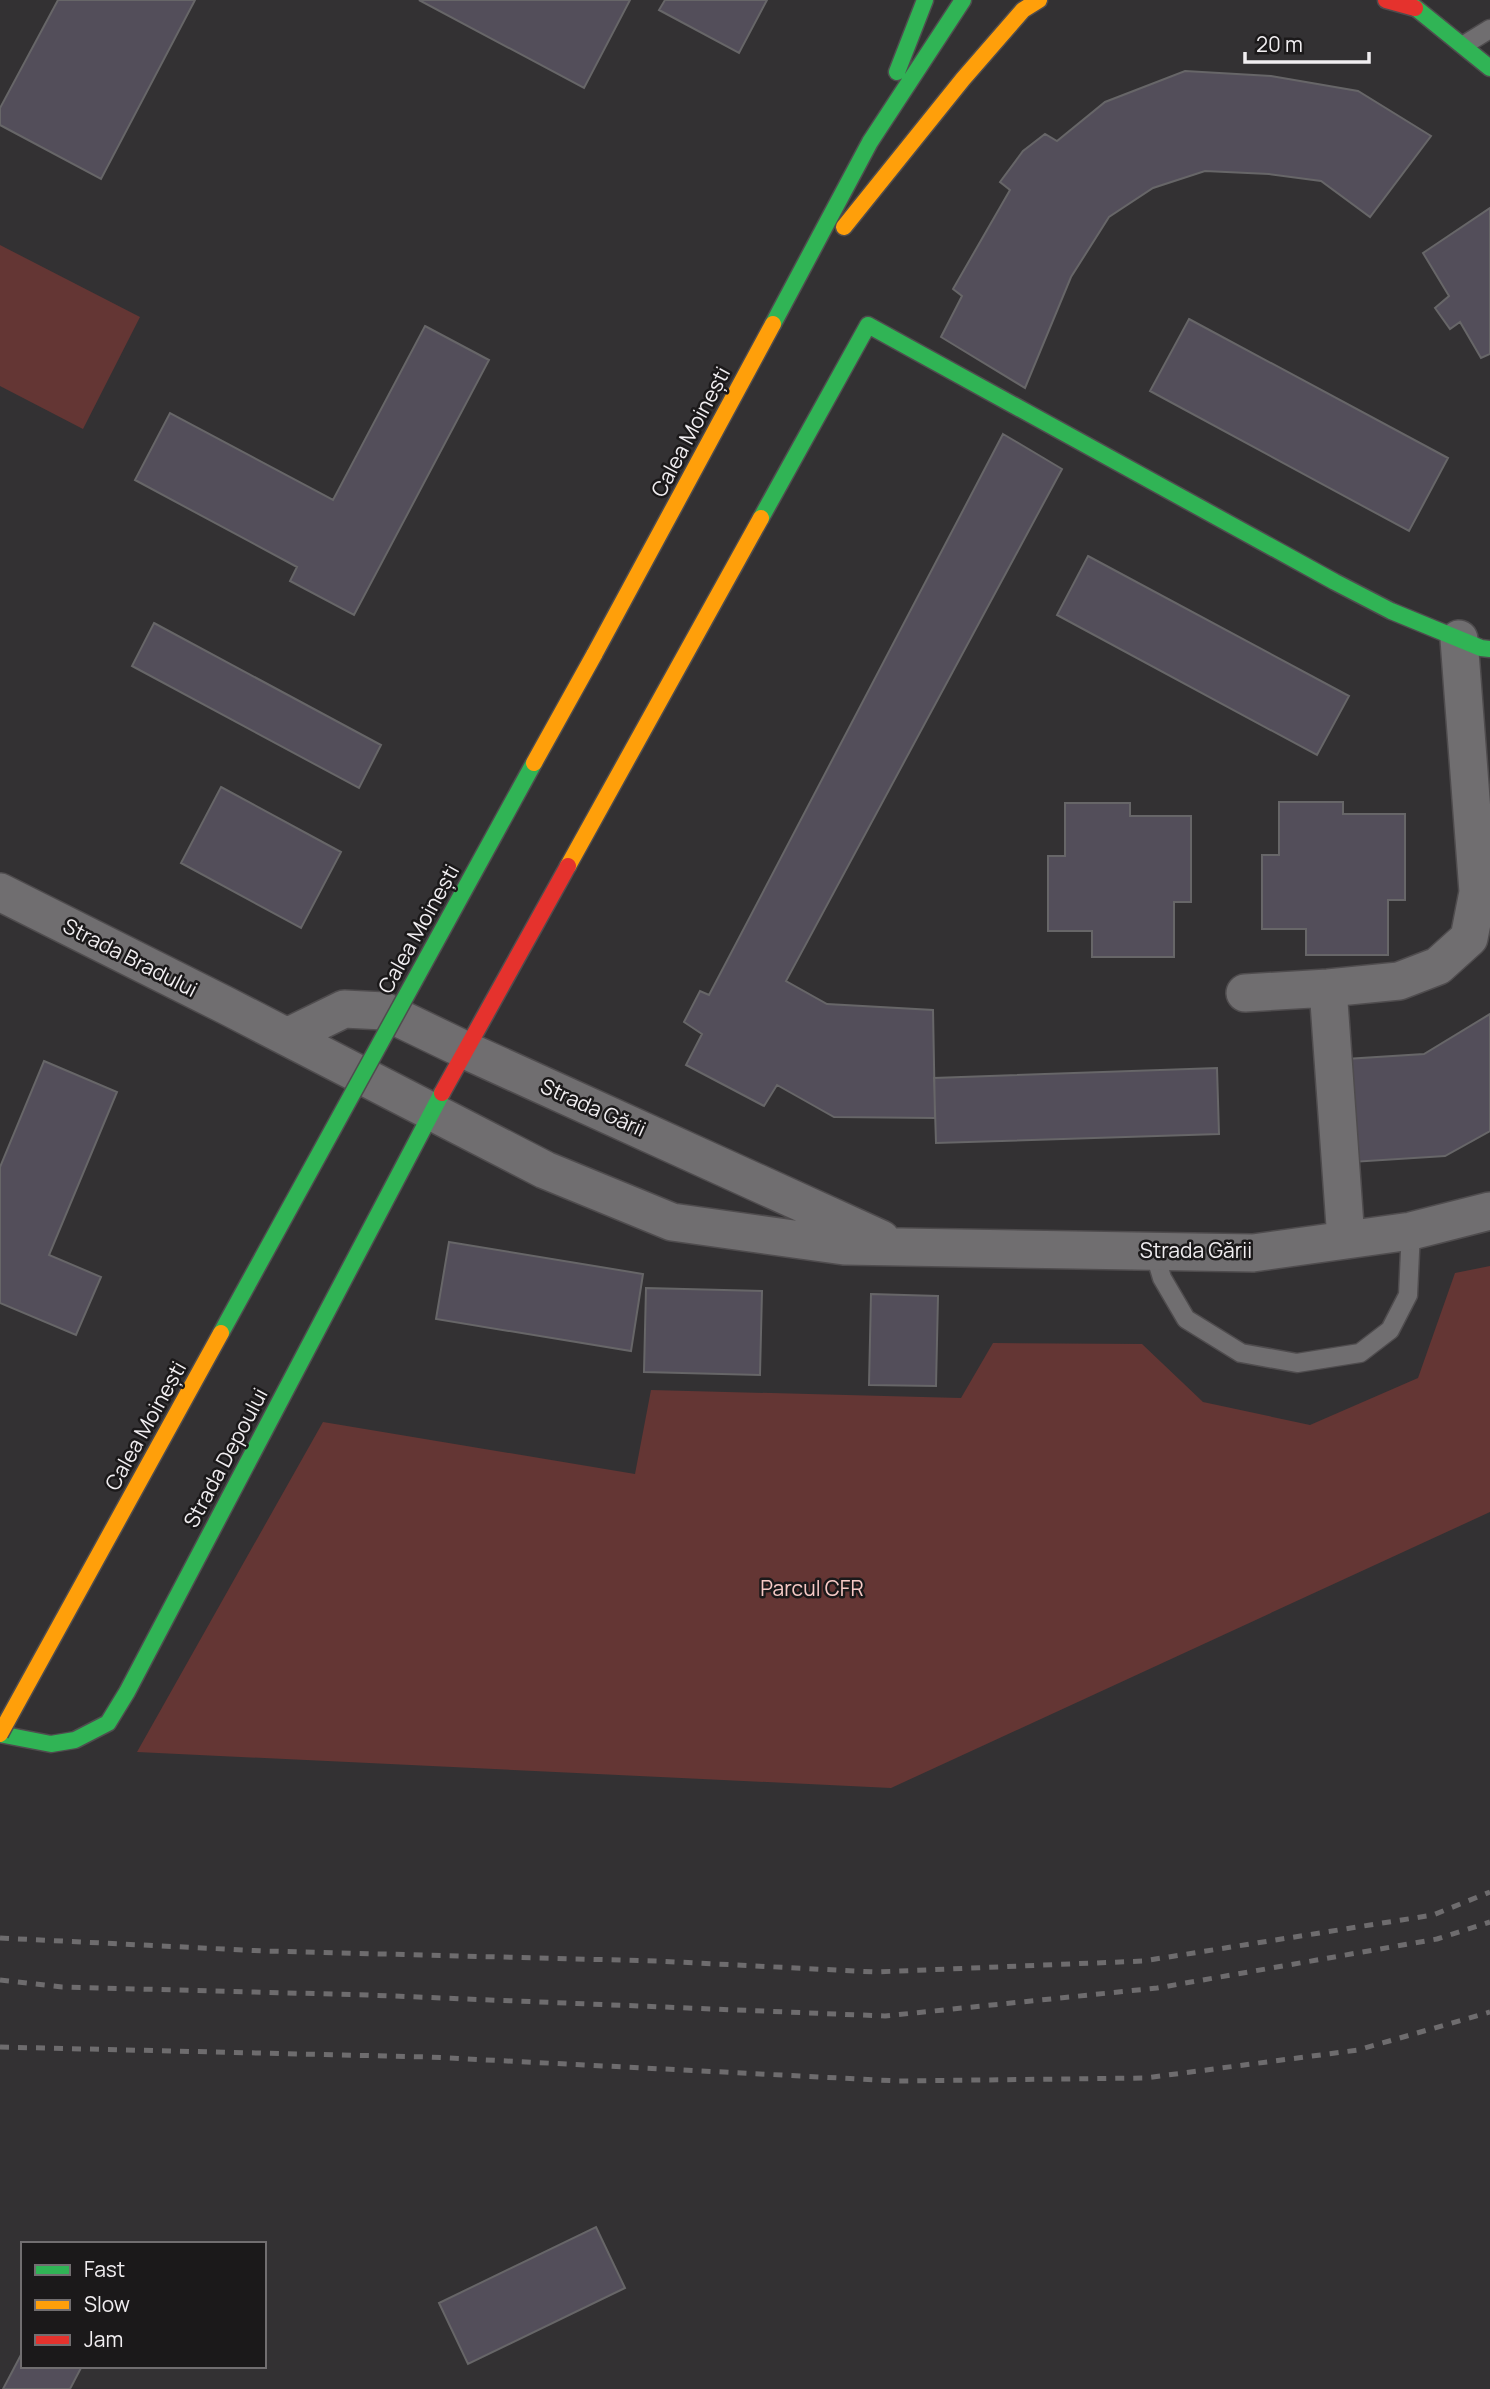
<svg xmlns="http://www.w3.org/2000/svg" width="1490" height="2389" font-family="Manrope,sans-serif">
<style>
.green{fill:#643634}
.building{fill:#534e5a;stroke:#676668;stroke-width:2}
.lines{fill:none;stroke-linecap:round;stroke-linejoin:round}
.lane-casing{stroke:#4f4c4e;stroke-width:21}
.street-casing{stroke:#4f4c4e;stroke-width:40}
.fast-casing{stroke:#4f4c4e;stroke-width:19}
.slow-casing{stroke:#4f4c4e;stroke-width:19}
.jam-casing{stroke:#4f4c4e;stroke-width:19}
.lane{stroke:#706e70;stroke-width:18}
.street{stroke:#706e70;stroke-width:37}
.fast{stroke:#30b455;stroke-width:16}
.slow{stroke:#ff9f0a;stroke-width:16}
.jam{stroke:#e5322d;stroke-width:16}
.rail{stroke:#6e6c6e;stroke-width:5;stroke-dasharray:9 9;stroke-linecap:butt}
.fast-bridge-casing{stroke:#4f4c4e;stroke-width:19;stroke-linecap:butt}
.slow-bridge-casing{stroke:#4f4c4e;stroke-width:19;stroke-linecap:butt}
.fast-bridge{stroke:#30b455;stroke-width:16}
.slow-bridge{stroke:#ff9f0a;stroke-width:16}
.labels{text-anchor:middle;stroke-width:5;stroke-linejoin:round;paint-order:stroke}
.street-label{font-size:21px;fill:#f1eef1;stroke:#1b191a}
.park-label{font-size:21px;fill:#f6c9c5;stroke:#1b191a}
</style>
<rect width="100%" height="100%" fill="#333133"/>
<!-- green -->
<path class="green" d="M0,245l140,72 -57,112 -83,-43z
M1490,1266v246l-599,276 -754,-36 186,-330 312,52 16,-84 310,8 32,-55 149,1 61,58 107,23 108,-47 37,-105z"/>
<!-- building -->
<path class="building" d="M58,0h137l-94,179 -101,-54v-17z
M419,0h211l-46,88z
M665,0h102l-28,53 -80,-43z
M1185,71l86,5 87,15 73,45 -61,81 -49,-36 -52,-7 -64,-3 -52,17 -44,29 -38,60 -46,111 -84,-51 21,-41 -9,-7 57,-99 -10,-8 23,-31 22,-17 12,7 48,-39z
M1490,208v146l-9,4 -21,-36 -10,7 -15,-21 14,-12 -26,-43z
M1189,319l259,139 -39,73 -259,-140z
M425,326l64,34 -135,255 -64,-34 7,-14 -162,-87 35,-67 163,87z
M1003,434l59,35 -276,512 41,23 106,6 2,108 -101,-1 -57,-32 -13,21 -78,-41 16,-31 -18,-12 16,-31 9,4z
M1088,556l261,140 -32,59 -260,-140z
M154,623l227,122 -22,43 -227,-122z
M221,787l120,65 -40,76 -120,-65z
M1279,802h64v12h62v86h-17v55h-82v-26h-44v-74h17z
M1065,803h65v13h61v86h-17v55h-82v-26h-44v-75h17z
M1490,1014v117l-45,25 -93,6 -6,-103 78,-5z
M44,1061l73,31 -68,163 52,22 -25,58 -76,-32v-136z
M1217,1068l2,66 -283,9 -2,-65z
M449,1242l194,32 -12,77 -195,-32z
M646,1288l116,3 -2,84 -116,-3z
M871,1294l67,2 -2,90 -67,-1z
M596,2227l29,61 -157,76 -29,-61z
M23,2351v15h59l-12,23h-67z"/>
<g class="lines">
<!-- lane casing -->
<g class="lane-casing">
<path id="lane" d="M1464,45l26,-16
M1154,1251l8,27 24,41 55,34 56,10 63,-10 30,-23 18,-35 3,-64"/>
</g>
<!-- street casing -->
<g class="street-casing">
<path id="street" d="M0,892l227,114 318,164 127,52 172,24 409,7 158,-22 79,-20
M1328,988l18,252
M1245,993l83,-5 71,-7 39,-15 31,-28 9,-46 -19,-253
M287,1037l57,-28 40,2 81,39 416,189"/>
</g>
<!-- fast casing -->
<g class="fast-casing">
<path id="fast" d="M1406,0l84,68
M897,72l28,-72
M773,324l97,-182 93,-142
M761,518l107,-193 467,257 56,29 90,37 9,1
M0,1734l51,10 24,-4 33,-17 19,-31 315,-599"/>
</g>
<!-- slow casing -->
<g class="slow-casing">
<path id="slow" d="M844,227l119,-148 60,-69 16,-10
M594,655l179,-331
M568,866l193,-348"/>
</g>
<!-- jam casing -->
<g class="jam-casing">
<path id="jam" d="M1386,0l29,8
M442,1093l126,-227"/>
</g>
<!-- lane -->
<use href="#lane" class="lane"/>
<!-- street -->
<use href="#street" class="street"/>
<!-- fast -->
<use href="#fast" class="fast"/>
<!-- slow -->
<use href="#slow" class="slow"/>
<!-- jam -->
<use href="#jam" class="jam"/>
<!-- rail -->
<path class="rail" d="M0,1938l264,13 393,10 218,11 268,-11 290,-46 57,-23
M0,1980l62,7 306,8 517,21 272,-28 280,-49 53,-17
M0,2047l429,10 469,24 247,-3 213,-28 132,-38"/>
<!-- fast-bridge casing -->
<g class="fast-bridge-casing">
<path id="fast-bridge" d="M221,1333l313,-570"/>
</g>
<!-- slow-bridge casing -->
<g class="slow-bridge-casing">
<path id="slow-bridge" d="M534,763l60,-108
M0,1734l221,-401"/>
</g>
<!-- fast-bridge -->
<use href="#fast-bridge" class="fast-bridge"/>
<!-- slow-bridge -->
<use href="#slow-bridge" class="slow-bridge"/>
</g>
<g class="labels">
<!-- street labels -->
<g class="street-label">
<text transform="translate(691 432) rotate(-62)" y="7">Calea Moinești</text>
<text transform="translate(419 929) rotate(-61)" y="7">Calea Moinești</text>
<text transform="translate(130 958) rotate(27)" y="7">Strada Bradului</text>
<text transform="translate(593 1108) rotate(24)" y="7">Strada Gării</text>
<text x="1196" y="1258">Strada Gării</text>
<text transform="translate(146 1426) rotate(-61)" y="7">Calea Moinești</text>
<text transform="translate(226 1458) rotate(-62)" y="7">Strada Depoului</text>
</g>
<!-- park labels -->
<g class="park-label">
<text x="812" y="1596">Parcul CFR</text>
</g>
</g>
<!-- legend -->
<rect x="21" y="2242" width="245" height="126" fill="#1b191a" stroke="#716e70" stroke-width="2"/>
<rect x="35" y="2265" width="35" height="10" fill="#30b455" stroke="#716e70" stroke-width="2"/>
<text x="84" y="2277" font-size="21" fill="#f1eef1">Fast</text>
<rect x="35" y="2300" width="35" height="10" fill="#ff9f0a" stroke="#716e70" stroke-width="2"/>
<text x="84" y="2312" font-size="21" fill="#f1eef1">Slow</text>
<rect x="35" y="2335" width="35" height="10" fill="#e5322d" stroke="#716e70" stroke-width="2"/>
<text x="84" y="2347" font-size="21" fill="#f1eef1">Jam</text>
<!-- scale -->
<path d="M1245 52v10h124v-10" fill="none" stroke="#f1eef1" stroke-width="3.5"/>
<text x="1256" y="52" font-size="21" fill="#f1eef1" stroke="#1b191a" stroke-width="5" paint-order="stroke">20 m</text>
</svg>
